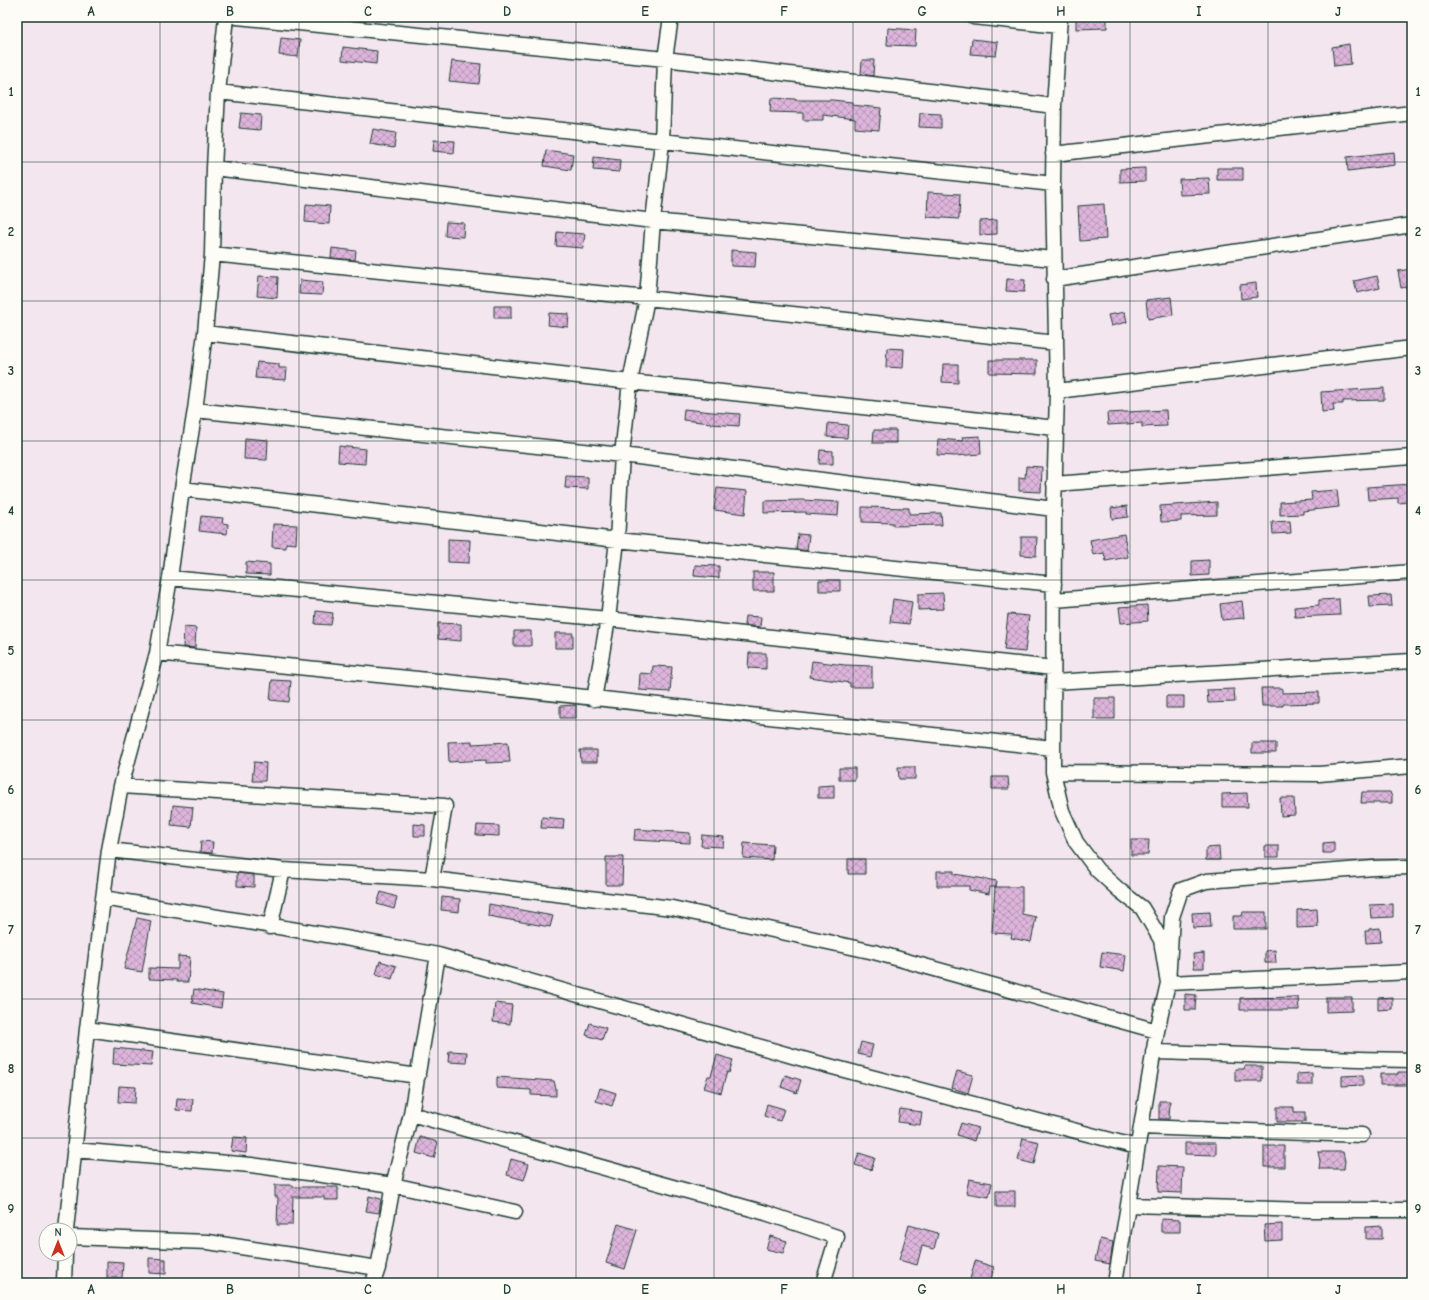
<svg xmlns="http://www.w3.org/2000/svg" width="1429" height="1300" font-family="'Comic Neue',sans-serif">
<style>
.building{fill:url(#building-cross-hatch);stroke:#1f3d34}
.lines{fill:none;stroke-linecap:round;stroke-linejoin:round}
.minor-casing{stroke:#1f3d34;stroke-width:17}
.minor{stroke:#fdfcf7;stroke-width:14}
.grid{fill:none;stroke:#1f3d34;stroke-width:1;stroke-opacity:0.55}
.neatline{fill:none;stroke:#1f3d34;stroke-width:1.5}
.grid-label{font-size:13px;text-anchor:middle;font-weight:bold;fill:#1f3d34}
</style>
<defs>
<pattern id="building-cross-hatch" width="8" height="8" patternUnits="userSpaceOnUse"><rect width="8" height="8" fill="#ddb4db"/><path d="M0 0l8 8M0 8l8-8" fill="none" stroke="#b394b2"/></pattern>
</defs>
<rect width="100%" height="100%" fill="#f3e6ef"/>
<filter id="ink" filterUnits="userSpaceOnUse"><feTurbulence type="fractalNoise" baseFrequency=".025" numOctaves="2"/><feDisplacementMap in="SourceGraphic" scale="8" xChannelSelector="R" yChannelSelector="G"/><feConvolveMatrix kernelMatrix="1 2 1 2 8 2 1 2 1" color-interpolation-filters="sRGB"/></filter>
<g filter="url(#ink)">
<!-- building -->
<path class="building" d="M1076,17h31v11l-31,1z
M888,28l28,2 -1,16 -28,-1z
M281,38l19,2 -2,17 -19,-2z
M972,39l26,3 -2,14 -26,-2z
M1349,44l2,20 -17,2 -2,-19z
M343,47l34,4 -1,13 -34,-4z
M862,60h12l-1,16 -12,-2z
M452,61l29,3 -2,20 -30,-3z
M771,98l24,1v1h37l20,2v3l29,3 -2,22 -24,-2v-9l-32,-4v5h-20v-7l-33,-1z
M241,113l20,2 -1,15 -21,-2z
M920,113l21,1v14l-22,-1z
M373,129l23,4 -2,15 -24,-4z
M434,140l21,1 -1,12 -21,-2z
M546,150l27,4 -2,16 -27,-4z
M1394,152l1,13 -47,6 -1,-14z
M594,157l26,3 -1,12 -26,-2z
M1145,168v13l-25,1v-13z
M1217,168h26v12h-26z
M1209,178l1,16 -30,1 -1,-16z
M928,192l32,2 -1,25 -32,-2z
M306,204l24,2 -1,18 -24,-2z
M1104,204l2,35 -26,2 -2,-35z
M997,220v14l-17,1v-14z
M446,222l18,1 -1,14 -18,-1z
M557,232l28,2 -2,14 -27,-2z
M332,248l24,3 -1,9 -24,-2z
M731,250l25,2 -1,15 -24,-1z
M1412,269v17l-11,2 -3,-17z
M259,276l19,1 -1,21 -20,-2z
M1377,276l3,12 -23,5 -3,-12z
M1007,279l18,1 -1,12 -18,-1z
M300,280l23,2 -1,13 -23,-1z
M1256,283l1,14 -16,2 -1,-14z
M1171,297l2,18 -25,4 -2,-19z
M494,306h17v12h-17z
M1125,312l2,10 -16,4 -3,-11z
M549,313l20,1 -1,13 -20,-2z
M887,348l17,1 -1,19 -17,-1z
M989,360h48v14l-48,-1z
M257,362l22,2v4h8l-1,12 -31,-2z
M943,364h15v19l-16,-1z
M1384,388v12l-41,1v3h-10l1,7 -12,1 -1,-20z
M684,409l28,3 28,2 -1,12 -28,-2v-1l-28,-3z
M1166,410l1,16 -25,1v-4l-34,2 -1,-12z
M828,423l20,2 -1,13 -20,-1z
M874,430h22v13h-23z
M980,436l1,18 -26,2 -18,-1 1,-16 25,2 -1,-4z
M245,438l23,2 -1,20 -23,-1z
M339,446l27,3 -1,15 -27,-2z
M820,450l13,1v13h-14z
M1026,466l16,1 -1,25 -22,-1v-14l6,1z
M566,476l22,1v12l-23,-1z
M1412,484v18l-14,1v-5l-30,2 -1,-13z
M717,488l30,3 -2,23 -31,-4z
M1337,490l2,17 -36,4v3l-23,1v-13l32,-2 -1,-8z
M802,500l37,2 -1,14 -32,-2v-2l-42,1v-12z
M1217,502v13l-36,1v5l-20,1 -1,-16z
M1127,506l1,11 -16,2 -1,-11z
M862,507l47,1v6l32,-1 1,12 -49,1v-3l-31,-1z
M201,516l22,2 -1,5 6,1 -1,10 -28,-3z
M1290,521l1,12 -18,1 -1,-12z
M273,524l24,1 -1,19 -10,-1v5l-14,-1z
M798,534l11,1 -2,16 -11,-2z
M1124,534l4,23 -22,4 -2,-8 -11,2 -3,-15z
M1021,537h16l-1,19 -15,-1z
M448,539l22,1 -1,23 -21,-1z
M1209,560v15l-17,1v-15z
M246,562l24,2v11l-24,-1z
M695,565l24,1v12l-25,-2z
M753,572h21v19h-21z
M819,580h21v11h-21z
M943,593l1,16 -26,1v-16z
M1391,595l1,11 -22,1 -1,-11z
M893,599l19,3 -3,22 -19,-2z
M1339,599l1,16 -45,2 -1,-10 25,-2v-5z
M1242,601l2,17 -22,2 -2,-16z
M1147,605l1,16 -27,2 -2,-16z
M316,611l17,2 -2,12 -16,-1z
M1008,614l21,2 -4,36 -21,-2z
M745,616l16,1 -1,10 -16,-2z
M438,623l23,1v17l-23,-2z
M184,627l12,1 -1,20 -12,-1z
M514,631h17v15h-17z
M555,633h18v15h-18z
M749,653h17v16l-18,-1z
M812,661l33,4 27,1v21h-22v-4l-40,-6z
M653,666l19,1 -2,25 -31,-2 1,-17 12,1z
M272,680l19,1 -2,21 -19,-2z
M1261,688h21v5l37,-1v11l-36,1v2h-21z
M1234,689l1,13 -27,1 -1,-13z
M1166,696h18v12h-18z
M1094,698h21v21h-21z
M576,705v13h-16v-12z
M472,741v3l36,-2 2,20 -24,1v-3l-37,2 -1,-20z
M1252,743h24v10h-24z
M580,750h17v12h-16z
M254,762l12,1 -1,18h-13z
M898,767h17v12h-16z
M839,768h16v12h-16z
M992,777h16l1,12h-17z
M834,785v13h-16v-12z
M1362,792h28l2,5v6h-31z
M1247,793l1,14h-26v-13z
M1280,798h14l1,17 -14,1z
M173,805l20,2 -2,20 -20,-2z
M542,817l22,2 -1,10 -22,-1z
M414,824l11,1v11h-11z
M477,825l22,1v10l-23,-1z
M635,829l55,4v10l-56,-3z
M702,835l22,2 -1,10 -22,-1z
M1131,840h18l-1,15h-17z
M201,841l12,1 -1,11 -12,-1z
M1334,842v11h-11v-10z
M744,843l29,2 -1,15 -29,-2z
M1265,846h14v11h-14z
M1219,847l1,13h-14v-12z
M606,857h17l-1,28h-16z
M848,859h17v15h-17z
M937,871h17v3l43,7 -1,6h-6l-1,7 -20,-4v-4h-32z
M237,873l17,2v12l-17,-1z
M995,887h27v27l14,3 -5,25 -20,-4 1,-4 -20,-1z
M381,892l16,5 -3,12 -17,-5z
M442,897l18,2 -1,13 -18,-2z
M489,904l64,12 -3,11 -62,-11z
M1393,904v13l-22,1 -1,-13z
M1317,909l1,18 -21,1v-18z
M1210,912l1,15 -18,1 -1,-15z
M1243,912h23v17h-33v-13h9z
M137,918l14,3 -9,51 -18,-3z
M1380,928l1,14 -15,1 -1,-12h4v-2z
M1275,950l1,13h-11v-12z
M1102,952l24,3 -2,16 -24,-4z
M1204,953v15h-10l-1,-14z
M178,956l12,1 -2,25h-11v-2l-28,-1v-11l29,1z
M380,961l16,5 -4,13 -16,-5z
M194,989l29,5 -2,14 -29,-5z
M1185,994l11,1 -1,15h-10z
M1298,997l1,13h-59v-12z
M1326,997h26v14l-26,1z
M1392,997v12l-14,1v-12z
M495,1003l17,2 -2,19 -17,-2z
M590,1023l16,5 -4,12 -16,-5z
M861,1042l12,3 -3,12 -12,-3z
M114,1048l39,4 -2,14 -38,-2z
M449,1051l18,1 -1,11 -18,-1z
M717,1055l16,5 -4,13 -2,-1 -6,21 -17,-5 4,-12h3z
M1245,1066h17v15h-27v-12h9z
M957,1071l16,4 -5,18 -16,-5z
M1398,1072h10v13h-28v-11h18z
M1312,1073v12h-15v-11z
M785,1075l16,5 -4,13 -16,-6z
M1363,1075v10l-21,1v-10z
M497,1077l57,4 2,8v7l-25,-1v-5l-34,-2z
M119,1086l17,1 -1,16 -17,-1z
M600,1088l16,5 -4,13 -16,-5z
M177,1098l16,1 -1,12 -16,-1z
M1159,1101h11l-1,18h-10z
M767,1104l17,5 -4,12 -16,-5z
M1277,1107h17v5h11v10h-28z
M900,1109l22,3 -2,13 -22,-3z
M961,1123l17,5 -4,13 -17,-6z
M233,1137l14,1 -1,15 -15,-2z
M420,1137l18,5 -4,16 -18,-5z
M1023,1138l16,4 -5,22 -16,-4z
M1185,1143h31v12l-31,-1z
M1264,1146h20v21h-20z
M1318,1152h25l2,9 -1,8h-25l1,-8z
M859,1153l16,5 -4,12 -16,-5z
M511,1159l18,5 -5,16 -17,-5z
M1159,1166l24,1 -1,26 -24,-1z
M969,1179l23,4 -3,14 -23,-4z
M275,1185h18v2h45v13h-14v-3h-31l-1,28h-15l1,-28h-3z
M996,1191h19v16h-19z
M369,1196l12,3 -2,14 -13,-2z
M1161,1219l19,1v12h-19z
M618,1224l19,6 -12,39 -19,-6z
M1282,1224v16l-17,1 -1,-16z
M909,1225l29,8 -4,16 -12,-3 -5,19 -18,-5z
M1382,1226v13h-16v-12z
M770,1236l17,5 -4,12 -17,-4z
M1100,1239l13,3 -3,22 -15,-3z
M149,1258l17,1v15l-17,-1z
M107,1261l16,1 -1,16h-15z
M975,1261l19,6 -4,16h-21z"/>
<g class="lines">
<!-- minor casing -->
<g class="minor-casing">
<path id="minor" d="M237,17l428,42 389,47
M973,17l86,9
M1060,17l-6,89 -1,78 4,207 -3,118 -1,263 9,39 14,31 21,28 22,20 23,18 19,32 7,43 -11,48 -42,252
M218,92l835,92
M1053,154l359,-41
M214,168l439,53 401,38
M212,254l435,44 409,45
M1054,279l358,-54
M205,333l425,49 426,46
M1057,391l355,-43
M195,410l427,45 432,54
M1054,484l358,-27
M182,489l435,51 437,44
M170,578l438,41 445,49
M1054,600l358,-28
M157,653l281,28 615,67
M1053,682l359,-21
M594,699l14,-80 9,-79 5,-85 8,-73 17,-84 6,-77 9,-79 3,-83 6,-42
M1053,772l266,2 93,-8
M121,786l324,20 -13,73
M109,850l174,20 149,9 240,29 202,44 283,79
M1412,867l-38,1 -168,13 -25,9 -9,27 -4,66 244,-11
M103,898l242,40 93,17 372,106 327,86
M270,927l13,-57
M87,1029l331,47
M1153,1052c87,2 173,7 259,8
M411,1114l355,99 71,24 -14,46
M1141,1127l221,8
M74,1150l177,15 142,20 122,27
M1128,1205l182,5h102
M66,1230l21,-201 22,-179 12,-64 36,-133 13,-75 12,-89 13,-79 10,-77 7,-79 2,-86 4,-76 8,-75
M70,1237l138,5 170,26
M64,1283l1,-29
M373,1283l5,-15 15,-83 18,-71 27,-159"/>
</g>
<!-- minor -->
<use href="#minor" class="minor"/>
</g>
</g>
<!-- grid -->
<path class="grid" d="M160,17v1266M299,17v1266M438,17v1266M576,17v1266M714,17v1266M853,17v1266M992,17v1266M1130,17v1266M1268,17v1266M17,162h1395M17,301h1395M17,441h1395M17,580h1395M17,720h1395M17,859h1395M17,999h1395M17,1138h1395"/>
<!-- margin -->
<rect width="1429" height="1300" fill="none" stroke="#fdfcf7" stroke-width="44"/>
<!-- north arrow -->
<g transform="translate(58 1242)"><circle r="19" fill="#fdfcf7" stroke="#a4b0a9"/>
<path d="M0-3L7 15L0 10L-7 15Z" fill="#c8321e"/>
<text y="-6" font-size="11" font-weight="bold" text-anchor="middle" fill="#1f3d34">N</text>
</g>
<rect x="22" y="22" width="1385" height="1256" class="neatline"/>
<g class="grid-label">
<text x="91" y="16">A</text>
<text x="230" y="16">B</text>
<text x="368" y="16">C</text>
<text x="507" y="16">D</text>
<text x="645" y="16">E</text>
<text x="784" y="16">F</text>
<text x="922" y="16">G</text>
<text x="1061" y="16">H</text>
<text x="1199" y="16">I</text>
<text x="1338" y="16">J</text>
<text x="11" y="96">1</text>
<text x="1418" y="96">1</text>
<text x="11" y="236">2</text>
<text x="1418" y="236">2</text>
<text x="11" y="375">3</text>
<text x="1418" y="375">3</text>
<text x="11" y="515">4</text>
<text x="1418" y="515">4</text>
<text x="11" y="655">5</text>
<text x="1418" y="655">5</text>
<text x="11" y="794">6</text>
<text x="1418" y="794">6</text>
<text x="11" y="934">7</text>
<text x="1418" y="934">7</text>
<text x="11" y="1073">8</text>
<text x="1418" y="1073">8</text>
<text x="11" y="1213">9</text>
<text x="1418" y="1213">9</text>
<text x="91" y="1294">A</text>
<text x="230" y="1294">B</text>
<text x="368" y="1294">C</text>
<text x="507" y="1294">D</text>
<text x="645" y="1294">E</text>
<text x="784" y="1294">F</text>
<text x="922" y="1294">G</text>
<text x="1061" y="1294">H</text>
<text x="1199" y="1294">I</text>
<text x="1338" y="1294">J</text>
</g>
</svg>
